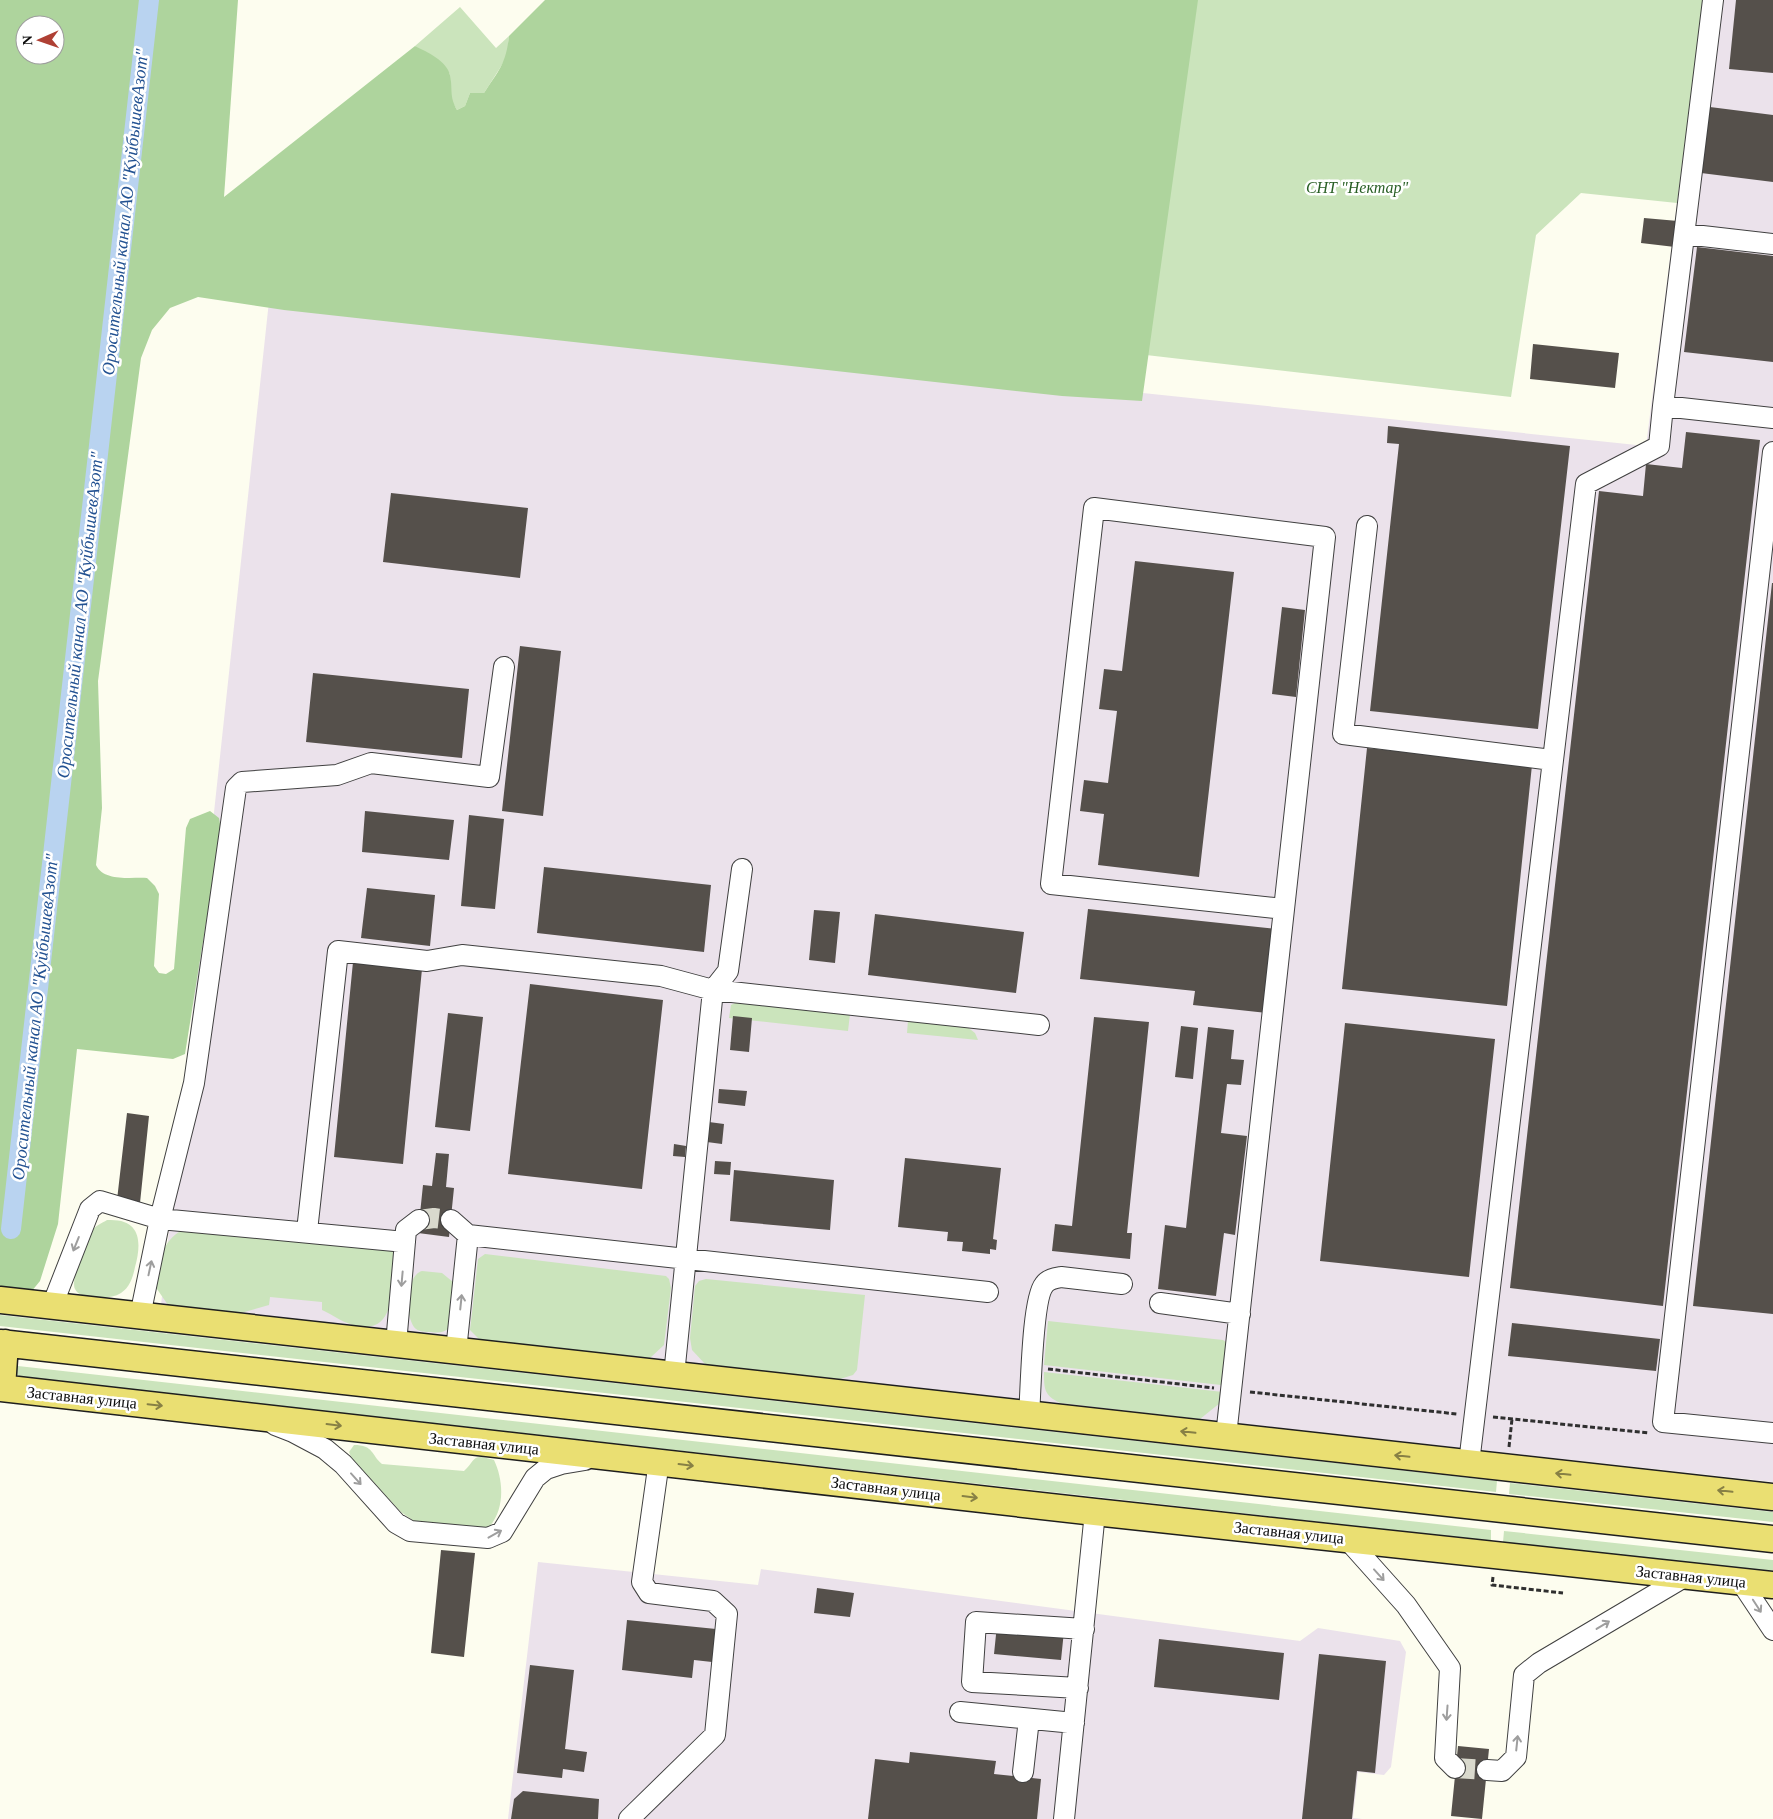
<svg xmlns="http://www.w3.org/2000/svg" width="1773" height="1819" font-family="'Times New Roman',serif">
<style>
.industrial{fill:#ebe2eb}
.green{fill:#cbe4bc}
.forest{fill:#aed49d;fill-rule:evenodd}
.lines{fill:none;stroke-linecap:round;stroke-linejoin:round}
.canal{stroke:#b9d3f0;stroke-width:20}
.building{fill:#55504b}
.minor-tunnel{stroke:#d9d9cd;stroke-width:20;stroke-dasharray:20 10;stroke-linecap:butt}
.minor-casing{stroke:#404040;stroke-width:22}
.major-casing{stroke:#1e1e1e;stroke-width:29}
.path{stroke:#2f2f2f;stroke-width:3;stroke-dasharray:5 2.5;stroke-linecap:butt}
.minor{stroke:#fff;stroke-width:20}
.major{stroke:#eadf72;stroke-width:26}
.oneway{stroke:#9e9e9e}
.oneway2{stroke:#878045}
.labels{text-anchor:middle;stroke-width:5;stroke-linejoin:round;paint-order:stroke}
.park-label{font-size:16px;font-style:italic;fill:#285e24;stroke:#fff}
.street-label{font-size:16px;fill:#0d0d0d;stroke:#fff}
.water-label{font-size:18px;font-style:italic;fill:#235292;stroke:#fff}
</style>
<rect width="100%" height="100%" fill="#fdfdef"/>
<!-- industrial -->
<path class="industrial" d="M1703,0h70v1482l-1612,-177 108,-1004 1377,145z
M538,1562l220,23 3,-16 539,72 18,-13 82,13 6,11 -15,115 -7,8 -26,-3 -5,46 9,1h-854z"/>
<!-- green -->
<path class="green" d="M1197,0h506l-26,203 -96,-10 -45,42 -25,162 -365,-42z
M460,7l36,41 13,-12 -2,21 -23,36h-14l-5,13 -8,4 -6,-10 -1,-26 -35,-28z
M737,1002l113,12 -2,17 -119,-13 2,-13z
M908,1020l58,6 9,7 3,7 -71,-7z
M107,1220c34,-2 35,22 28,47 -2,10 -5,20 -14,26 -8,5 -18,5 -26,4 -8,0 -17,-1 -20,-8 -5,-9 11,-50 17,-58 3,-5 10,-8 15,-11z
M188,1228l206,23c-2,27 5,84 -37,75 -12,-2 -24,-11 -35,-16v-8l-52,-5 -1,8 -28,8 -73,-8 -11,-16c-1,-24 6,-54 31,-61z
M485,1254l181,22 3,3 2,9 -7,57 -14,13 -170,-18 -10,-10 8,-71z
M422,1271l20,2 11,9 -4,46c-6,5 -10,5 -18,4 -5,0 -11,0 -15,-3 -12,-10 -10,-54 6,-58z
M706,1279l159,16 -8,75 -4,5 -13,4 -134,-14 -14,-15 -2,-12 5,-52 4,-5z
M0,1315l1497,166 -1,11 -1496,-166z
M1048,1321l175,19 3,2 -3,41 -2,2 -177,-20z
M0,1364l1491,166v11l-1491,-166z
M1044,1372l179,20 -3,11 -20,16 -140,-16c-16,-8 -16,-14 -16,-31z
M354,1445c20,0 17,10 28,19l82,7c13,-12 7,-18 30,-11 10,21 11,51 -6,68l-74,-7 -13,-9 -49,-53 -3,-7z
M1510,1483l263,29v10l-264,-28z
M1504,1531l269,29v12l-270,-30z"/>
<!-- forest -->
<path class="forest" d="M0,0h238l-14,197 191,-151c12,6 32,15 35,29 3,15 -1,21 7,35l8,-4 5,-13h14c15,-23 22,-29 25,-57l36,-36h653l-56,401 -80,-5 -778,-86 -86,-13 -28,11 -18,22 -11,28 -43,323 4,127 -6,57c8,17 35,12 51,13l8,8 4,8 -5,72 5,7 7,1 8,-5 12,-141 4,-9 20,-8 9,7 2,11 -36,225 -12,5 -96,-10 -19,175 -18,57 -9,11 -31,-4zM25,25h30v30h-30z"/>
<g class="lines">
<!-- canal -->
<path class="canal" d="M11,1229l138,-1229"/>
</g>
<!-- building -->
<path class="building" d="M1736,0h37v73l-44,-4z
M1710,107l63,8v67l-72,-9z
M1644,218l34,3 -3,26 -34,-4z
M1697,247l76,9v106l-89,-10z
M1533,344l86,9 -4,35 -85,-9z
M1388,426l182,20 -32,283 -168,-18 29,-267 -12,-1z
M1686,432l74,8 -97,866 -153,-18 89,-797 44,5 3,-32 36,4z
M391,493l137,15 -8,70 -137,-16z
M1135,561l99,11 -35,305 -101,-12 6,-51 -24,-3 4,-31 24,3 9,-72 -18,-2 5,-40 18,2z
M1772,583h1v731l-80,-8z
M1282,607l23,3 -9,87 -24,-3z
M520,646l41,5 -18,165 -41,-5z
M313,673l156,16 -7,69 -156,-16z
M1367,748l165,17 -25,241 -165,-17z
M365,811l89,9 -5,40 -87,-8z
M469,815l35,4 -9,90 -34,-3z
M544,867l167,18 -7,67 -167,-19z
M367,888l68,7 -5,51 -69,-8z
M1088,909l188,20 -9,84 -74,-8 2,-14 -115,-12z
M814,910l26,2 -5,51 -26,-3z
M875,914l149,18 -8,61 -148,-18z
M353,962l69,7 -19,195 -69,-7z
M530,984l133,16 -21,189 -134,-15z
M448,1013l35,4 -13,114 -35,-4z
M733,1016l19,2 -3,34 -19,-2z
M1094,1017l55,5 -22,211h5l-2,26 -78,-8 3,-27 17,2z
M1345,1023l150,16 -26,238 -149,-16z
M1181,1026l17,2 -5,51 -18,-2z
M1208,1027l26,3 -3,29 13,1 -3,25 -14,-1 -6,49 26,3 -12,99 -11,-2 -8,63 -58,-7 7,-64 21,3z
M719,1089l28,2 -2,15 -27,-3z
M127,1113l22,3 -9,87 -23,-3z
M709,1122l15,2 -2,20 -15,-2z
M674,1144l12,2 -1,11 -12,-1z
M436,1153l13,1 -3,33 8,1 -5,49 -31,-4 5,-48 9,1z
M905,1158l96,10 -8,71 4,1 -1,10 -6,-1v5l-28,-3 1,-9 -16,-1 1,-9 -50,-5z
M715,1161l16,1 -1,13 -16,-1z
M734,1170l100,10 -4,50 -100,-9z
M1512,1323l148,16 -4,32 -148,-15z
M441,1550l34,3 -11,104 -33,-4z
M817,1588l37,5 -4,24 -36,-4z
M627,1620l89,9 -4,33 -18,-2 -2,18 -70,-8z
M997,1625l67,6 -3,29 -67,-6z
M1159,1639l125,14 -5,47 -125,-13z
M1319,1654l67,7 -11,112 -18,-2 -5,48h-50z
M530,1665l44,5 -9,79 22,3 -3,20 -21,-3 -1,9 -45,-5z
M1458,1746l31,3 -7,70 -31,-3z
M910,1752l86,9 -2,13 47,5 -4,40h-169l7,-60 34,4z
M523,1791l76,8 -1,20h-87l3,-20z"/>
<g class="lines">
<!-- minor-tunnel -->
<path class="minor-tunnel" d="M419,1220l15,-2 17,2
M1455,1768l32,2"/>
<!-- minor casing -->
<g class="minor-casing">
<path id="minor" d="M1685,234l88,10
M1663,406l50,-406
M1773,452l-110,970 110,11
M1367,526l-24,208 209,26
M451,1220l17,15 -12,116
M307,1231l31,-280 89,10 35,-6 199,21 52,14 326,35
M468,1235l520,57
M405,1242l-245,-23 34,-136 42,-295 6,-6 95,-7 34,-12 118,14 15,-110
M1160,1303l80,11
M52,1306l38,-97 10,-8 60,18 -20,97
M396,1344l10,-114 13,-10
M674,1375l39,-385 15,-19 14,-102
M1029,1414c2,-23 3,-114 15,-129 4,-6 11,-7 17,-8l61,7
M275,1425l18,7 32,17 18,15 53,59 14,8 78,7 14,-6 33,-54 11,-9 15,-5 24,-4
M1226,1436l99,-899 -231,-29 -43,376 233,25
M1469,1463l117,-979 73,-38 4,-40 110,12
M1347,1539l59,66 44,63 -5,90 10,10
M1741,1582l32,48
M1078,1688l-106,-6 4,-60 108,7
M960,1712l114,11
M1487,1770l15,1 14,-14 8,-82 15,-12 147,-87
M1023,1772l6,-53
M629,1819l86,-84 12,-121 -14,-13 -64,-8 -7,-11 17,-121
M1064,1819l31,-307"/>
</g>
<!-- major casing -->
<g class="major-casing">
<path id="major" d="M0,1300l1773,197
M0,1343l1773,196
M0,1388l1095,124 678,73
M2,1388l3,-45"/>
</g>
<!-- path -->
<path class="path" d="M1048,1369l166,19
M1250,1392l207,22
M1493,1417l156,16
M1509,1447l3,-28
M1493,1577l-1,8 71,8"/>
<!-- minor -->
<use href="#minor" class="minor"/>
<!-- major -->
<use href="#major" class="major"/>
</g>
<!-- one-way arrows -->
<defs><path id="oneway-shaft" d="M-6 0H5M1.5-3L5.5 0L1.5 3" fill="none" stroke-width="1.6" stroke-linecap="round" stroke-linejoin="round" transform="scale(1.25)"/></defs>
<g class="oneway">
<use href="#oneway-shaft" transform="translate(76 1244) rotate(112)"/>
<use href="#oneway-shaft" transform="translate(150 1268) rotate(-78)"/>
<use href="#oneway-shaft" transform="translate(402 1279) rotate(95)"/>
<use href="#oneway-shaft" transform="translate(461 1302) rotate(-84)"/>
<use href="#oneway-shaft" transform="translate(356 1479) rotate(48)"/>
<use href="#oneway-shaft" transform="translate(495 1534) rotate(-29)"/>
<use href="#oneway-shaft" transform="translate(1379 1575) rotate(48)"/>
<use href="#oneway-shaft" transform="translate(1757 1606) rotate(57)"/>
<use href="#oneway-shaft" transform="translate(1603 1625) rotate(-31)"/>
<use href="#oneway-shaft" transform="translate(1447 1713) rotate(94)"/>
<use href="#oneway-shaft" transform="translate(1517 1743) rotate(-84)"/>
</g>
<g class="oneway2">
<use href="#oneway-shaft" transform="translate(155 1405) rotate(6)"/>
<use href="#oneway-shaft" transform="translate(334 1425) rotate(7)"/>
<use href="#oneway-shaft" transform="translate(1188 1432) rotate(-174)"/>
<use href="#oneway-shaft" transform="translate(1402 1456) rotate(-174)"/>
<use href="#oneway-shaft" transform="translate(686 1465) rotate(7)"/>
<use href="#oneway-shaft" transform="translate(1563 1474) rotate(-174)"/>
<use href="#oneway-shaft" transform="translate(1725 1491) rotate(-174)"/>
<use href="#oneway-shaft" transform="translate(970 1497) rotate(7)"/>
</g>
<g class="labels">
<!-- park labels -->
<g class="park-label">
<text x="1357" y="193">СНТ "Нектар"</text>
</g>
<!-- street labels -->
<g class="street-label">
<text transform="translate(82 1397) rotate(6)" y="6">Заставная улица</text>
<text transform="translate(484 1443) rotate(6)" y="6">Заставная улица</text>
<text transform="translate(886 1488) rotate(7)" y="6">Заставная улица</text>
<text transform="translate(1289 1532) rotate(6)" y="6">Заставная улица</text>
<text transform="translate(1691 1576) rotate(6)" y="6">Заставная улица</text>
</g>
<!-- water labels -->
<g class="water-label">
<text transform="translate(125 212) rotate(-84)" y="6">Оросительный канал АО "КуйбышевАзот"</text>
<text transform="translate(80 615) rotate(-84)" y="6">Оросительный канал АО "КуйбышевАзот"</text>
<text transform="translate(35 1017) rotate(-84)" y="6">Оросительный канал АО "КуйбышевАзот"</text>
</g>
</g>
<!-- north arrow -->
<g transform="translate(40 40) rotate(268)"><circle r="24" fill="#ffffff" stroke="#9e9e9e"/>
<path d="M0-4L9 19L0 12L-9 19Z" fill="#af4034"/>
<text y="-8" font-size="14" font-weight="bold" text-anchor="middle" fill="#0d0d0d">N</text>
</g>
</svg>
